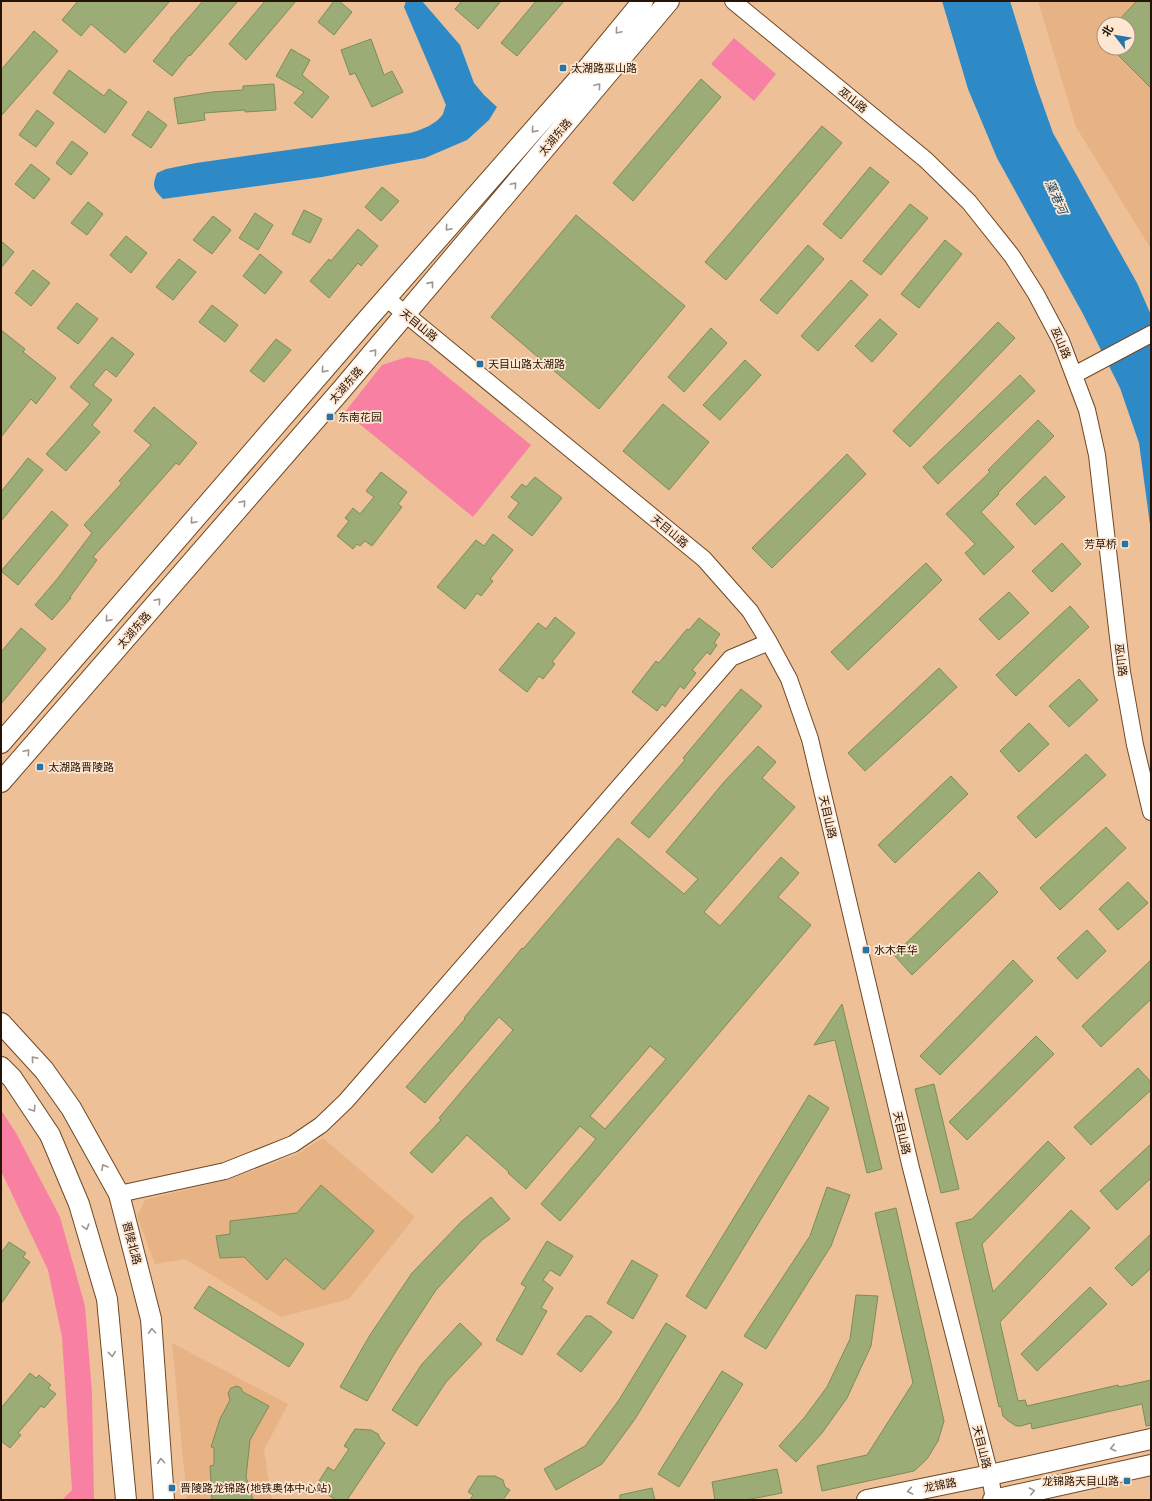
<svg xmlns="http://www.w3.org/2000/svg" width="1152" height="1501" font-family="'DejaVu Sans','Noto Sans SC',sans-serif">
<style>
.built{fill:#e7b384;fill-rule:evenodd}
.green{fill:#f780a3}
.water{fill:#2e8ac7}
.building{fill:#9bac77;stroke:#7c8c58;fill-rule:evenodd}
.lines{fill:none;stroke-linecap:round;stroke-linejoin:round}
.minor-casing{stroke:#704822;stroke-width:18}
.major-casing{stroke:#704822;stroke-width:22}
.minor{stroke:#fff;stroke-width:16}
.major{stroke:#fff;stroke-width:20}
.oneway{stroke:#9d958e}
.poi-dot{fill:#2974a7;stroke:#fee6d1;stroke-width:1.5}
.labels{text-anchor:middle;stroke-width:3.5;stroke-linejoin:round;paint-order:stroke}
.poi-label{font-size:11px;fill:#251405;stroke:#fee6d1;text-anchor:start}
.street-label{font-size:11px;fill:#251405;stroke:#fee6d1}
.water-label{font-size:12px;font-style:italic;fill:#174666;stroke:#fee6d1}
</style>
<rect width="100%" height="100%" fill="#eec097"/>
<!-- built -->
<path class="built" d="M1038,1h113v248l-75,-122zM1104,24h24v24h-24z
M323,1138l92,79 -66,82 -68,18 -96,-58 -30,5 -18,-48 8,-16 82,-20 69,-25z
M172,1343l116,61 -24,46 8,50h-85z"/>
<!-- green -->
<path class="green" d="M734,38l42,36 -22,27 -43,-37z
M407,357l21,4 103,84 -58,72 -128,-105 37,-47z
M1,1110l15,23 44,84 25,89 7,87 2,107h-32l10,-10 -10,-153 -14,-67 -47,-99z"/>
<!-- water -->
<path class="water" d="M406,1h16l38,44 14,38 10,12 13,12 -8,13 -22,20 -42,18 -103,19 -159,22c-10,-10 -11,-13 -6,-26l9,-4 30,-6 214,-30c11,-3 27,-9 33,-19 1,-3 2,-7 3,-9l-42,-98z
M942,1h68l26,84 17,48 84,150 14,32v217l-12,-89 -19,-55 -37,-74 -86,-156 -29,-69z"/>
<!-- building -->
<path class="building" d="M78,1h92l-45,52 -34,-29 -10,12 -19,-16z
M203,1h35l-48,55 -1,-1 -17,21 -19,-15 18,-22h-1z
M265,1h31l-50,59 -17,-16z
M334,1h5l13,11 -18,23 -16,-13z
M462,1h39l-23,28 -23,-20z
M536,1h28l-47,55 -16,-13z
M1137,1h14v87l-40,-40h17v-24h-13z
M34,31l24,20 -57,65v-46z
M371,39l13,36 8,-4 11,21 -31,15 -17,-34 -5,2 -9,-25z
M291,49l19,11 -8,15 27,22 -17,21 -18,-15 10,-11 -28,-16z
M69,70l35,26 5,-7 18,13 -22,31 -52,-40z
M701,79l20,18 -88,104 -20,-18z
M274,84l2,26 -31,2v-2l-41,3 1,7 -27,4 -4,-26 38,-6 31,-2v-4z
M37,110l17,13 -18,24 -17,-12z
M148,111l19,14 -16,23 -19,-13z
M822,126l20,17 -116,137 -21,-18z
M72,141l16,12 -17,22 -15,-12z
M31,164l19,15 -16,20 -19,-15z
M870,167l19,15 -48,57 -18,-15z
M382,187l17,14 -18,20 -16,-14z
M88,202l15,12 -16,21 -16,-12z
M910,204l18,14 -47,57 -18,-14z
M304,210l18,9 -12,24 -18,-9z
M255,213l18,12 -15,25 -19,-12z
M576,215l109,91 -86,103 -108,-92z
M213,216l18,14 -19,24 -19,-14z
M358,229l20,17 -17,20 -3,-3 -29,35 -19,-17 19,-22 2,2z
M126,236l21,17 -16,20 -21,-18z
M945,240l17,14 -43,54 -18,-14z
M1,241l13,11 -13,16z
M808,245l16,14 -47,55 -17,-14z
M260,254l22,18 -17,22 -22,-18z
M179,259l17,13 -23,28 -17,-13z
M33,270l17,13 -19,23 -16,-13z
M851,280l17,15 -50,56 -17,-15z
M77,303l21,16 -20,25 -21,-16z
M212,305l26,20 -13,17 -26,-20z
M880,319l17,15 -25,28 -17,-16z
M998,322l17,16 -105,109 -17,-16z
M711,328l16,15 -43,49 -16,-15z
M1,330l24,19 -2,3 33,26 -20,26 -5,-5 -30,38z
M112,337l22,17 -18,23 -10,-8 -13,16 19,15 -20,25 8,7 -34,39 -20,-17 44,-50 -20,-17z
M276,339l15,11 -27,32 -14,-11z
M745,360l16,15 -41,45 -17,-15z
M1020,375l15,16 -97,93 -15,-17z
M663,404l46,38 -40,48 -46,-39z
M154,407l43,36 -18,22 -3,-2 -83,94 4,3 -27,37 1,1 -19,22 -17,-15 23,-27 34,-45 -8,-8 38,-42 -3,-2 32,-36 -17,-14z
M1038,420l16,16 -56,57 1,1 -18,18 33,35 -30,28 -19,-22 10,-9 -29,-30 44,-42 -2,-2z
M847,454l19,20 -94,94 -20,-20z
M28,458l15,12 -42,51v-29z
M381,472l26,20 -9,12 4,3 -30,39 -7,-5 -5,5 -3,-2 -4,5 -16,-13 12,-15 -4,-3 8,-10 7,6 14,-17 -8,-6z
M1045,476l20,21 -30,28 -19,-21z
M535,477l27,21 -30,38 -24,-19 11,-14 -8,-6 11,-13 4,3z
M52,511l16,14 -50,60 -17,-14z
M493,534l20,16 -23,29 3,2 -12,15 -4,-3 -12,16 -28,-22 39,-47 8,6z
M1062,543l19,21 -29,28 -20,-21z
M926,563l16,17 -94,90 -17,-18z
M1009,592l20,21 -30,27 -20,-21z
M1070,606l19,21 -73,69 -20,-21z
M555,617l20,16 -23,29 3,2 -12,15 -4,-3 -12,16 -28,-22 39,-47 8,6z
M699,618l21,16 -6,9 3,2 -7,10 -3,-3 -15,18 4,3 -12,16 -4,-3 -15,21 -3,-3 -5,7 -25,-19 24,-31 3,2 28,-34 2,1z
M21,628l25,21 -45,55v-52z
M939,668l18,19 -92,84 -17,-18z
M1079,679l19,21 -29,27 -20,-21z
M741,689l21,17 -113,132 -18,-15 54,-63 -2,-2z
M1029,723l20,21 -30,28 -19,-21z
M758,746l18,16 -14,16 33,29 -91,105 16,14 61,-69 18,16 -21,24 33,28 -251,296 -19,-17 55,-65 -16,-13 -54,63 -18,-16 1,-1 -42,-37 -35,38 -22,-20 31,-33 -2,-2 74,-88 -14,-13 -74,86 -19,-16 59,-68 -1,-1 58,-70 1,1 95,-111 66,56 14,-15 -32,-27 58,-70zM650,1046l16,13 -61,70 -15,-13z
M1086,754l20,21 -70,63 -19,-21z
M951,776l17,18 -73,69 -17,-18z
M1106,827l20,21 -66,62 -20,-22z
M979,872l19,20 -86,83 -18,-20z
M1128,882l20,21 -30,27 -19,-21z
M1087,930l19,21 -29,28 -20,-21z
M1013,960l20,21 -93,94 -20,-19z
M1151,960v39l-50,48 -19,-21z
M842,1004l40,165 -15,4 -32,-133 -21,5z
M1036,1036l18,18 -87,86 -18,-18z
M1138,1068l13,14v8l-60,55 -17,-18z
M934,1084l25,105 -18,4 -26,-104z
M809,1095l20,13 -123,201 -20,-13z
M1048,1141l17,17 -83,86 11,48 78,-82 19,18 -90,94 18,79 7,-1 2,6 91,-21 1,2 32,-7v45l-5,1 -4,-22 -110,25 -1,-6 -10,3h-5l-9,-6 -4,-4 -2,-10 -2,1 -43,-184 16,-4z
M1151,1144v34l-34,32 -17,-19z
M321,1185l53,46 -50,59 -39,-32 -18,22 -23,-23 -24,1 -4,-22 14,-2v-13l67,-8z
M827,1187l23,8 -19,51 -65,103 -22,-13 66,-100z
M491,1197l19,22 -28,21 -46,50 -40,61 -29,50 -27,-14 30,-52 42,-62 50,-52z
M896,1208l48,213 -6,20 -11,18 -13,12 -92,20 -5,-25 50,-11 46,-72 -38,-170z
M1151,1234v34l-19,18 -17,-18z
M547,1241l26,15 -13,20 -10,-6 -7,10 10,8 -12,20 6,3 -25,44 -26,-15 30,-53 -5,-3z
M9,1242l17,11 -3,4 7,5 -29,42v-51z
M632,1260l26,15 -25,44 -26,-16z
M209,1286l95,58 -15,23 -95,-59z
M1090,1287l17,17 -70,67 -16,-17z
M856,1295l22,1 -7,50 -24,52 -25,35 -26,29 -17,-16 25,-28 23,-31 23,-48z
M586,1316h5l21,16 -31,40 -24,-18z
M460,1323l22,21 -36,38 -29,44 -25,-16 30,-46z
M666,1323l20,13 -51,83 -33,45 -46,26 -12,-21 41,-23 34,-46z
M722,1371l21,13 -64,103 -21,-13z
M30,1373l6,5 3,-3 12,10 -3,3 8,6 -12,14 -3,-2 -23,27 3,2 -11,13 -9,-7v-33z
M237,1386l4,2 2,4 26,14 -19,34 -4,37 7,23h-41l-2,-34 4,-1v-17l-3,-1 9,-28 10,-19 -2,-7 3,-5z
M355,1429l16,1 7,4 3,6 4,3 -38,57h-11l-14,-9 3,-6 -6,-4 9,-14 6,4 15,-22 -5,-3z
M777,1469l5,24 -36,7h-31l-3,-18z
M478,1476h17l8,4 2,7 5,3 -7,10h-33l3,-5 -5,-3z
M652,1488l3,12h-35v-5z"/>
<g class="lines">
<!-- minor casing -->
<g class="minor-casing">
<path id="minor" d="M733,1l193,159 43,42 43,54 24,38 25,47 26,69 10,45 25,217 13,73 16,67
M386,298l318,261 46,52 19,31 20,37 21,60 101,429 79,307 4,25
M1074,375l77,-41
M119,1194l106,-23 68,-27 28,-19 25,-24 385,-443 38,-16"/>
</g>
<!-- major casing -->
<g class="major-casing">
<path id="major" d="M1,743l364,-421 216,-246 62,-75
M1,782l342,-394 326,-387
M1,1023l43,47 27,38 48,86 32,125 13,181
M1,1067l11,11 38,57 29,69 28,95 19,201
M867,1500l123,-25 161,-36
M993,1500l158,-35"/>
</g>
<!-- minor -->
<use href="#minor" class="minor"/>
<!-- major -->
<use href="#major" class="major"/>
</g>
<!-- one-way arrows -->
<defs><path id="oneway-chevron" d="M-2-3.5L2.5 0L-2 3.5" fill="none" stroke-width="1.6" stroke-linecap="round" stroke-linejoin="round"/></defs>
<g class="oneway">
<use href="#oneway-chevron" transform="translate(618 31) rotate(130)"/>
<use href="#oneway-chevron" transform="translate(598 86) rotate(-50)"/>
<use href="#oneway-chevron" transform="translate(534 130) rotate(131)"/>
<use href="#oneway-chevron" transform="translate(514 185) rotate(-49)"/>
<use href="#oneway-chevron" transform="translate(448 228) rotate(131)"/>
<use href="#oneway-chevron" transform="translate(431 284) rotate(-51)"/>
<use href="#oneway-chevron" transform="translate(374 352) rotate(-49)"/>
<use href="#oneway-chevron" transform="translate(324 370) rotate(131)"/>
<use href="#oneway-chevron" transform="translate(243 503) rotate(-49)"/>
<use href="#oneway-chevron" transform="translate(193 521) rotate(131)"/>
<use href="#oneway-chevron" transform="translate(158 601) rotate(-49)"/>
<use href="#oneway-chevron" transform="translate(108 619) rotate(131)"/>
<use href="#oneway-chevron" transform="translate(27 752) rotate(-49)"/>
<use href="#oneway-chevron" transform="translate(34 1059) rotate(-131)"/>
<use href="#oneway-chevron" transform="translate(33 1109) rotate(57)"/>
<use href="#oneway-chevron" transform="translate(104 1167) rotate(-119)"/>
<use href="#oneway-chevron" transform="translate(86 1227) rotate(74)"/>
<use href="#oneway-chevron" transform="translate(152 1331) rotate(-94)"/>
<use href="#oneway-chevron" transform="translate(112 1354) rotate(84)"/>
<use href="#oneway-chevron" transform="translate(1113 1448) rotate(167)"/>
<use href="#oneway-chevron" transform="translate(161 1461) rotate(-94)"/>
<use href="#oneway-chevron" transform="translate(910 1491) rotate(169)"/>
<use href="#oneway-chevron" transform="translate(1032 1491) rotate(-13)"/>
</g>
<!-- markers -->
<g class="poi-dot">
<rect x="559" y="64" width="8" height="8" rx="2"/>
<rect x="476" y="360" width="8" height="8" rx="2"/>
<rect x="326" y="413" width="8" height="8" rx="2"/>
<rect x="1121" y="540" width="8" height="8" rx="2"/>
<rect x="36" y="763" width="8" height="8" rx="2"/>
<rect x="862" y="946" width="8" height="8" rx="2"/>
<rect x="1123" y="1477" width="8" height="8" rx="2"/>
<rect x="168" y="1484" width="8" height="8" rx="2"/>
</g>
<g class="labels">
<!-- poi labels -->
<g class="poi-label">
<text x="571" y="72">太湖路巫山路</text>
<text x="488" y="368">天目山路太湖路</text>
<text x="338" y="421">东南花园</text>
<text x="1117" y="548" text-anchor="end">芳草桥</text>
<text x="48" y="771">太湖路晋陵路</text>
<text x="874" y="954">水木年华</text>
<text x="1119" y="1485" text-anchor="end">龙锦路天目山路</text>
<text x="180" y="1492">晋陵路龙锦路(地铁奥体中心站)</text>
</g>
<!-- street labels -->
<g class="street-label">
<text transform="translate(853 100) rotate(39)" y="4">巫山路</text>
<text transform="translate(555 137) rotate(-50)" y="4">太湖东路</text>
<text transform="translate(419 325) rotate(39)" y="4">天目山路</text>
<text transform="translate(1061 343) rotate(66)" y="4">巫山路</text>
<text transform="translate(346 385) rotate(-49)" y="4">太湖东路</text>
<text transform="translate(670 531) rotate(40)" y="4">天目山路</text>
<text transform="translate(134 630) rotate(-49)" y="4">太湖东路</text>
<text transform="translate(1121 660) rotate(83)" y="4">巫山路</text>
<text transform="translate(828 817) rotate(77)" y="4">天目山路</text>
<text transform="translate(902 1133) rotate(77)" y="4">天目山路</text>
<text transform="translate(132 1243) rotate(75)" y="4">晋陵北路</text>
<text transform="translate(982 1447) rotate(76)" y="4">天目山路</text>
<text transform="translate(940 1485) rotate(-11)" y="4">龙锦路</text>
</g>
<!-- water labels -->
<g class="water-label">
<text transform="translate(1056 197) rotate(66)" y="4">藻港河</text>
</g>
</g>
<!-- border -->
<rect width="1152" height="1501" fill="none" stroke="#251405" stroke-width="4"/>
<!-- north arrow -->
<g transform="translate(1116 36) rotate(301)"><circle r="19" fill="#fee6d1" stroke="#a7927f"/>
<path d="M0-3L7 15L0 10L-7 15Z" fill="#2974a7"/>
<text y="-6" font-size="11" font-weight="bold" text-anchor="middle" fill="#251405">北</text>
</g>
</svg>
